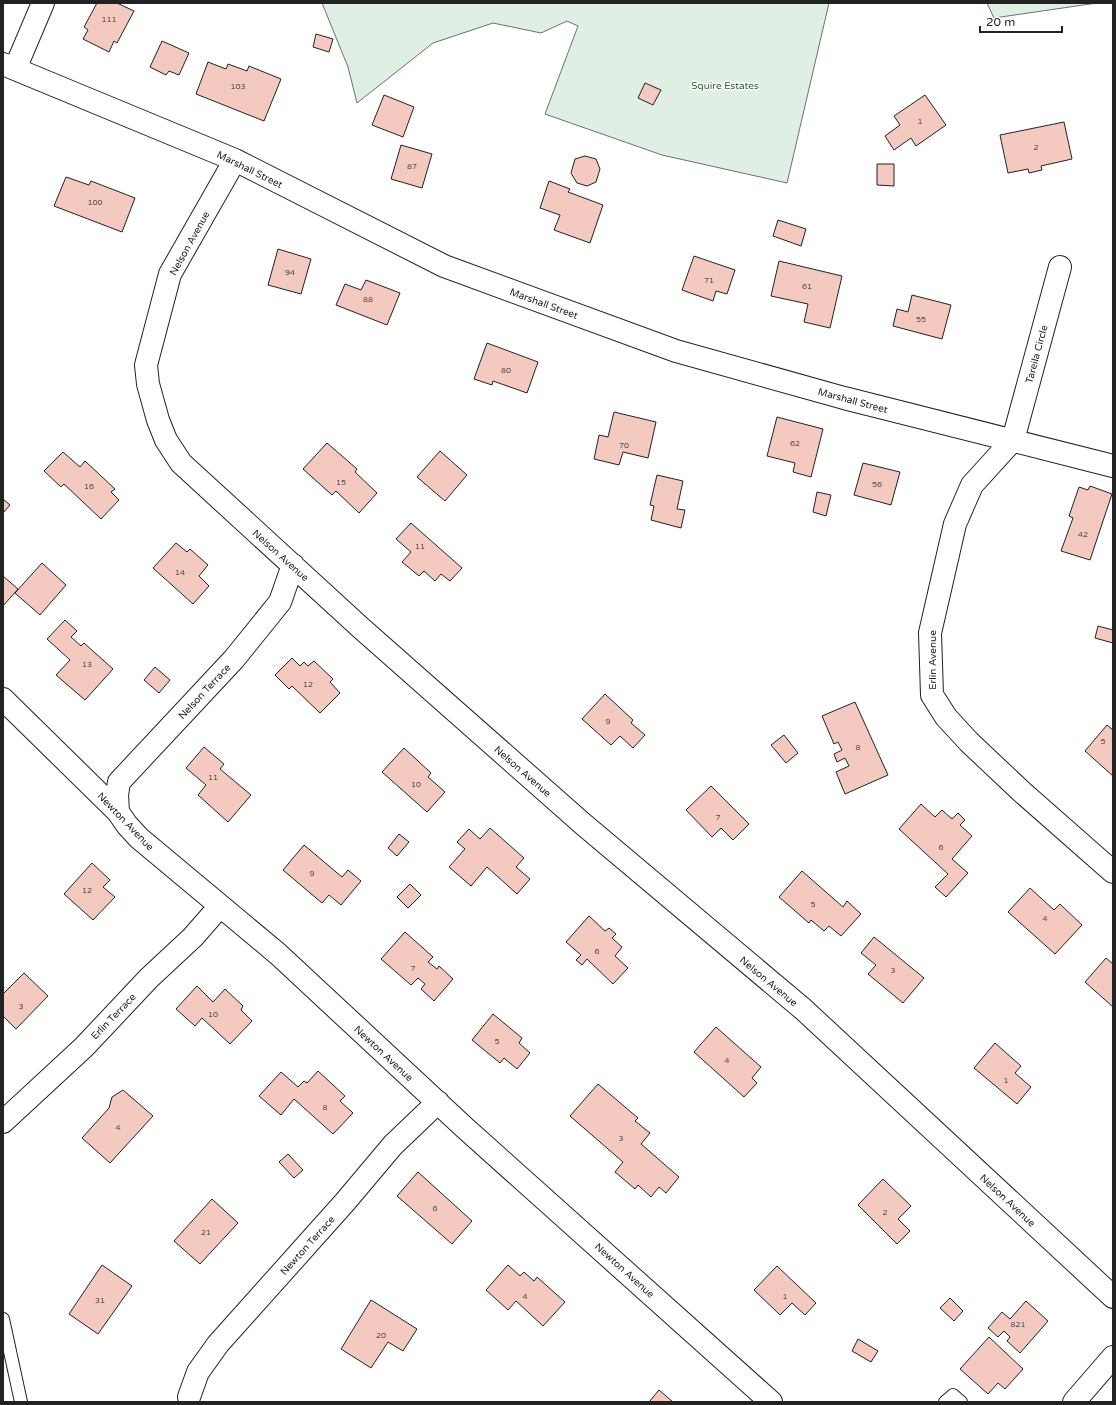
<svg xmlns="http://www.w3.org/2000/svg" width="1116" height="1405" font-family="'Varela Round',sans-serif">
<style>
.green{fill:#e0efe3;stroke:#6f6f6f}
.building{fill:#f3c9c0;stroke:#222}
.lines{fill:none;stroke-linecap:round;stroke-linejoin:round}
.lane-casing{stroke:#222;stroke-width:14}
.street-casing{stroke:#222;stroke-width:24}
.secondary-casing{stroke:#222;stroke-width:24}
.lane{stroke:#fff;stroke-width:12}
.street{stroke:#fff;stroke-width:22}
.secondary{stroke:#fff;stroke-width:22}
.labels{text-anchor:middle;stroke-width:3;stroke-linejoin:round;paint-order:stroke}
.number-label{font-size:8px;fill:#564c4a}
.park-label{font-size:10px;fill:#2f5e38;stroke:#fff}
.street-label{font-size:10px;fill:#222;stroke:#fff}
</style>
<rect width="100%" height="100%" fill="#fff"/>
<!-- green -->
<path class="green" d="M322,3h507l-42,180 -125,-28 -117,-41 33,-88 -11,-5 -26,12 -48,-10 -60,20 -76,60 -9,-36z
M987,3h110l-103,15z"/>
<!-- building -->
<path class="building" d="M97,3h20l17,8 -17,32 -3,-2 -5,11 -26,-13 5,-9 -4,-3z
M316,34l17,5 -4,13 -16,-5z
M162,41l27,12 -10,22 -10,-4 -3,4 -16,-8z
M208,62l18,7 2,-5 19,7 2,-5 32,13 -17,42 -68,-27z
M645,83l16,7 -8,15 -15,-7z
M384,95l30,12 -11,30 -31,-12z
M925,95l21,30 -30,21 -5,-8 -17,12 -9,-14 15,-11 -6,-9z
M1064,122l8,37 -31,7 1,4 -13,3 -1,-4 -20,4 -8,-38z
M401,145l31,9 -10,34 -31,-9z
M585,156l11,3 4,10 -4,13 -9,4 -10,-3 -6,-10 4,-14z
M877,164h17v22l-17,-1z
M66,177l23,8 2,-4 44,17 -13,34 -68,-26z
M549,181l21,8 -2,3 35,13 -13,38 -36,-13 6,-15 -20,-7z
M778,220l28,9 -5,17 -28,-10z
M278,249l33,10 -10,35 -33,-9z
M694,256l41,14 -8,24 -11,-3 -3,10 -31,-11z
M779,261l63,15 -12,52 -26,-6 4,-18 -37,-8z
M366,280l34,13 -13,32 -51,-20 9,-21 16,6z
M912,295l39,10 -9,34 -49,-13 4,-17 11,3z
M487,343l51,19 -11,31 -34,-12 -1,4 -18,-6z
M614,412l42,10 -8,36 -25,-6 -4,13 -25,-6 5,-24 9,2z
M777,417l46,12 -12,48 -18,-5 2,-9 -28,-7z
M327,443l30,26 -2,3 22,21 -18,20 -23,-22 -4,4 -29,-26z
M440,451l27,24 -22,26 -28,-24z
M63,452l17,15 5,-6 30,28 -4,3 8,8 -18,19 -37,-35 -3,3 -17,-16z
M863,463l37,9 -9,33 -37,-10z
M657,475l26,6 -6,28 8,1 -4,18 -30,-8 3,-14 -4,-1z
M1090,486l22,8 -22,66 -29,-9 12,-33 -4,-2 10,-29 9,3z
M817,492l14,3 -5,21 -13,-4z
M3,499l7,6 -7,8z
M411,523l51,45 -12,13 -9,-7 -6,7 -11,-10 -5,5 -17,-14 9,-10 -15,-13z
M176,543l11,9 3,-3 18,16 -9,11 10,10 -16,18 -40,-36z
M42,563l24,22 -26,30 -25,-22z
M3,576l15,13 -15,17z
M65,620l12,11 -6,6 10,9 3,-3 29,26 -28,31 -29,-25 14,-15 -23,-21z
M1098,626l15,4v13l-18,-5z
M292,658l8,8 4,-4 4,4 6,-5 19,18 -3,3 10,11 -20,20 -28,-27 -3,3 -14,-14z
M155,667l15,13 -11,13 -15,-13z
M605,694l28,26 -2,3 14,12 -12,13 -13,-12 -9,9 -29,-26z
M855,702l33,73 -43,19 -9,-22 13,-6 -4,-8 -8,4 -3,-8 8,-4 -4,-8 -4,2 -12,-28z
M1107,725l6,5v46l-28,-25z
M784,735l14,18 -12,10 -15,-18z
M204,747l20,17 -4,5 31,26 -23,27 -30,-27 8,-10 -20,-17z
M404,748l27,25 -3,4 17,15 -18,20 -45,-40z
M711,786l38,38 -16,16 -12,-12 -9,9 -26,-27z
M921,804l14,13 7,-7 10,9 6,-6 7,7 -5,5 12,11 -20,23 16,14 -22,24 -11,-10 13,-13 -49,-45z
M490,828l34,30 -8,9 14,12 -13,15 -30,-27 -16,19 -22,-19 16,-18 -8,-7 12,-13 11,10z
M399,834l10,8 -12,14 -9,-8z
M304,845l38,32 6,-7 13,11 -20,24 -12,-10 -7,8 -39,-33z
M92,863l18,17 -7,7 12,10 -22,23 -29,-26z
M802,871l41,36 4,-6 14,13 -20,22 -12,-10 -5,5 -13,-11 -2,3 -30,-26z
M410,884l11,11 -13,13 -11,-11z
M1030,888l24,22 6,-6 22,21 -27,29 -47,-42z
M589,916l16,15 4,-3 7,6 -4,4 10,9 -7,9 13,12 -15,16 -26,-25 -5,6 -6,-5 5,-5 -15,-13z
M405,932l28,25 -5,5 9,7 2,-3 14,13 -19,22 -13,-12 4,-5 -7,-6 -7,7 -30,-26z
M874,937l50,41 -21,25 -35,-29 8,-9 -15,-12z
M1106,958l7,6v43l-28,-25z
M24,973l24,23 -32,33 -13,-13v-24l1,1z
M197,986l16,16 12,-13 18,17 -2,4 11,11 -22,23 -28,-26 -7,8 -19,-17z
M493,1014l29,24 -3,5 11,10 -13,16 -13,-11 -4,5 -28,-23z
M716,1027l45,40 -9,11 5,5 -13,14 -50,-45z
M995,1043l26,23 -6,7 16,14 -14,17 -43,-36z
M318,1071l27,25 -5,5 13,12 -20,21 -39,-35 -13,16 -22,-19 22,-24 17,15 6,-6 3,2z
M598,1084l40,34 -3,3 15,12 -9,11 38,33 -13,16 -7,-6 -8,10 -13,-12 -3,4 -20,-17 8,-10 -53,-46z
M123,1090l30,26 -43,47 -28,-25 27,-30 3,-11z
M288,1154l15,16 -9,8 -15,-16z
M418,1172l54,49 -20,23 -55,-48z
M883,1179l28,27 -13,13 12,12 -13,13 -39,-39z
M212,1199l26,24 -38,41 -26,-23z
M102,1265l30,21 -34,48 -29,-20z
M508,1265l12,11 4,-4 10,9 3,-4 28,25 -22,24 -27,-25 -8,9 -22,-20z
M777,1266l39,37 -11,12 -13,-12 -12,12 -26,-25z
M950,1298l13,13 -9,10 -14,-13z
M371,1300l46,29 -14,22 -15,-9 -17,26 -30,-19z
M1026,1301l22,20 -28,32 -13,-12 3,-4 -6,-6 -6,6 -10,-9 14,-16 8,7z
M989,1337l34,32 -18,20 -7,-6 -10,11 -28,-25z
M858,1339l20,12 -7,11 -19,-11z
M659,1390l14,12h-24z"/>
<g class="lines">
<!-- lane casing -->
<g class="lane-casing">
<path id="lane" d="M3,1319l18,83
M945,1402l8,-7 8,7"/>
</g>
<!-- street casing -->
<g class="street-casing">
<path id="street" d="M3,64l232,96 209,106 232,85 168,47 269,68
M15,69l28,-66
M235,160l-65,114 -24,91 2,19 10,36 8,20 15,23 180,165 222,196 220,185 310,288
M1060,267l-47,173 -41,45 -17,39 -25,109 2,62 14,22 23,25 53,50 91,80
M3,699l115,113 9,13 12,13 139,116 187,174 306,274
M118,812l-1,-17 2,-13 115,-123 46,-57 13,-37
M3,1122l81,-75 65,-69 44,-41 27,-31
M189,1397l9,-25 20,-28 127,-142 48,-57 45,-43"/>
</g>
<!-- secondary casing -->
<g class="secondary-casing">
<path id="secondary" d="M1074,1402l39,-45"/>
</g>
<!-- lane -->
<use href="#lane" class="lane"/>
<!-- street -->
<use href="#street" class="street"/>
<!-- secondary -->
<use href="#secondary" class="secondary"/>
</g>
<g class="labels">
<!-- number labels -->
<g class="number-label">
<text x="109" y="22">111</text>
<text x="238" y="89">103</text>
<text x="920" y="124">1</text>
<text x="1036" y="150">2</text>
<text x="412" y="169">87</text>
<text x="95" y="205">100</text>
<text x="290" y="275">94</text>
<text x="709" y="283">71</text>
<text x="807" y="289">61</text>
<text x="368" y="302">88</text>
<text x="921" y="322">55</text>
<text x="506" y="373">80</text>
<text x="795" y="446">62</text>
<text x="624" y="448">70</text>
<text x="341" y="485">15</text>
<text x="877" y="487">56</text>
<text x="89" y="489">16</text>
<text x="1083" y="537">42</text>
<text x="420" y="549">11</text>
<text x="180" y="575">14</text>
<text x="87" y="667">13</text>
<text x="308" y="687">12</text>
<text x="608" y="724">9</text>
<text x="1103" y="744">5</text>
<text x="858" y="750">8</text>
<text x="213" y="780">11</text>
<text x="416" y="787">10</text>
<text x="718" y="820">7</text>
<text x="941" y="850">6</text>
<text x="312" y="876">9</text>
<text x="87" y="893">12</text>
<text x="813" y="907">5</text>
<text x="1045" y="921">4</text>
<text x="597" y="954">6</text>
<text x="413" y="971">7</text>
<text x="893" y="973">3</text>
<text x="21" y="1009">3</text>
<text x="213" y="1017">10</text>
<text x="497" y="1044">5</text>
<text x="727" y="1063">4</text>
<text x="1006" y="1083">1</text>
<text x="325" y="1110">8</text>
<text x="118" y="1130">4</text>
<text x="621" y="1141">3</text>
<text x="435" y="1211">6</text>
<text x="885" y="1215">2</text>
<text x="206" y="1235">21</text>
<text x="525" y="1299">4</text>
<text x="785" y="1299">1</text>
<text x="100" y="1303">31</text>
<text x="1018" y="1327">821</text>
<text x="381" y="1338">20</text>
</g>
<!-- park labels -->
<g class="park-label">
<text x="725" y="89">Squire Estates</text>
</g>
<!-- street labels -->
<g class="street-label">
<text transform="translate(250 169) rotate(26)" y="4">Marshall Street</text>
<text transform="translate(189 243) rotate(-61)" y="4">Nelson Avenue</text>
<text transform="translate(544 303) rotate(20)" y="4">Marshall Street</text>
<text transform="translate(1036 354) rotate(-75)" y="4">Tareila Circle</text>
<text transform="translate(853 400) rotate(15)" y="4">Marshall Street</text>
<text transform="translate(281 555) rotate(42)" y="4">Nelson Avenue</text>
<text transform="translate(932 660) rotate(-90)" y="4">Erlin Avenue</text>
<text transform="translate(204 691) rotate(-47)" y="4">Nelson Terrace</text>
<text transform="translate(523 771) rotate(41)" y="4">Nelson Avenue</text>
<text transform="translate(126 821) rotate(46)" y="4">Newton Avenue</text>
<text transform="translate(769 981) rotate(40)" y="4">Nelson Avenue</text>
<text transform="translate(113 1016) rotate(-46)" y="4">Erlin Terrace</text>
<text transform="translate(384 1053) rotate(43)" y="4">Newton Avenue</text>
<text transform="translate(1008 1200) rotate(43)" y="4">Nelson Avenue</text>
<text transform="translate(307 1245) rotate(-48)" y="4">Newton Terrace</text>
<text transform="translate(625 1270) rotate(42)" y="4">Newton Avenue</text>
</g>
</g>
<!-- border -->
<rect width="1116" height="1405" fill="none" stroke="#222222" stroke-width="8"/>
<!-- scale -->
<path d="M980 26v6h82v-6" fill="none" stroke="#222222" stroke-width="2"/>
<text x="986" y="26" font-size="12" fill="#222222" stroke="#ffffff" stroke-width="3" paint-order="stroke">20 m</text>
</svg>
